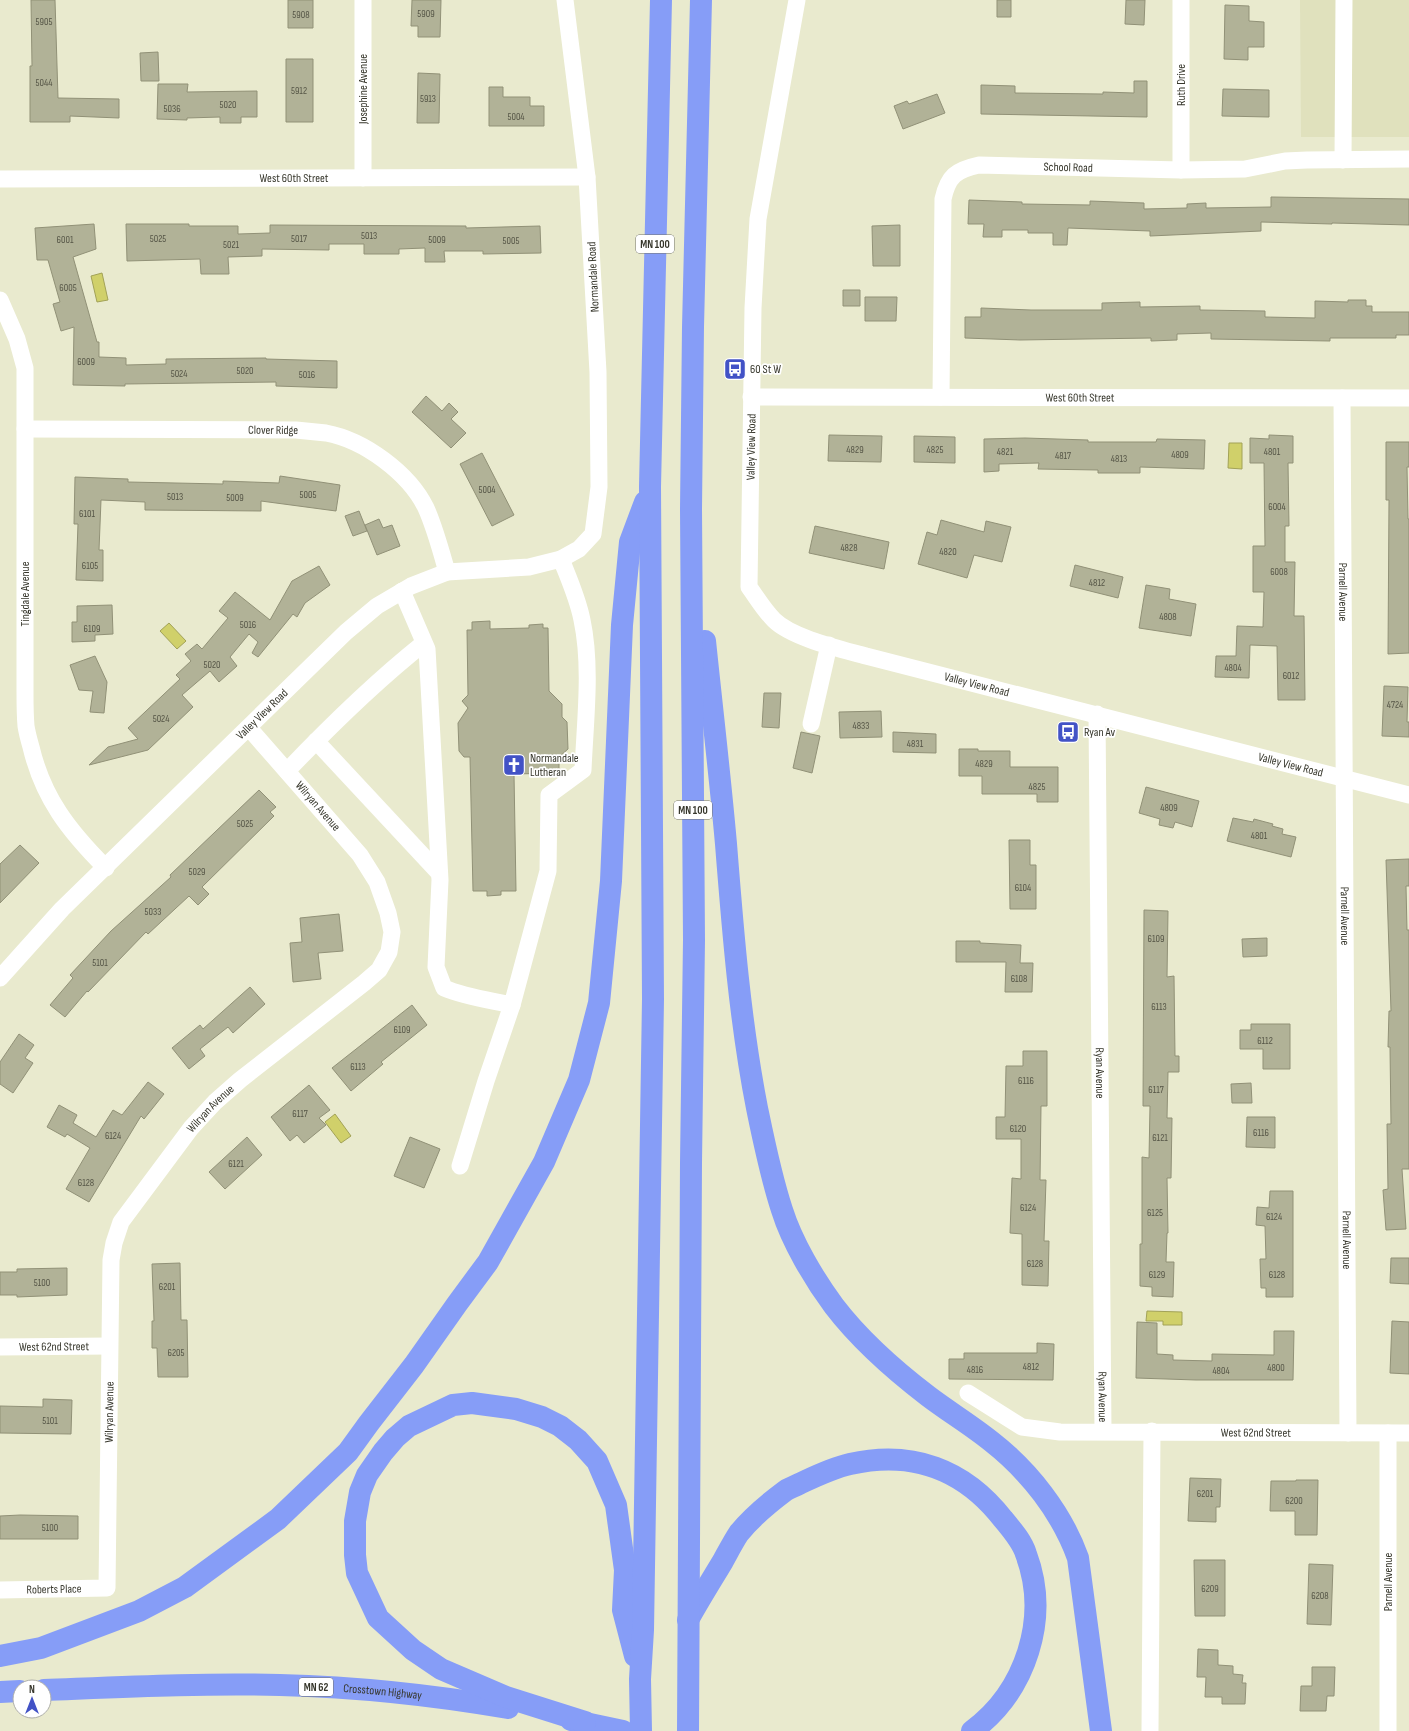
<svg xmlns="http://www.w3.org/2000/svg" width="1409" height="1731" font-family="'Sofia Sans Condensed',sans-serif">
<style>
.built{fill:#e0e1bd}
.water{fill:#d0d06a;stroke:#a2a257}
.building{fill:#b1b297;stroke:#919177}
.lines{fill:none;stroke-linecap:round;stroke-linejoin:round}
.minor{stroke:#fff;stroke-width:17}
.highway{stroke:#869df7;stroke-width:22}
.labels{text-anchor:middle;stroke-width:3.5;stroke-linejoin:round;paint-order:stroke}
.number-label{font-size:10px;fill:#555546}
.shield{fill:#fff;stroke:#72726b;stroke-width:1}
.shield-label{font-size:11px;font-weight:bold;fill:#36362b}
.street-label{font-size:12px;fill:#36362b;stroke:#fff}
.poi-label{font-size:12px;fill:#36362b;stroke:#fff;text-anchor:start}
</style>
<rect width="100%" height="100%" fill="#e9eace"/>
<!-- built -->
<path class="built" d="M1300,0h109v137h-108z"/>
<!-- water -->
<path class="water" d="M102,273l6,27 -11,2 -6,-26z
M1229,443h13v26l-14,-1z
M169,623l17,18 -9,8 -17,-18z
M335,1114l16,22 -10,7 -16,-21z
M1147,1311l35,1v13h-19v-4h-17z"/>
<!-- building -->
<path class="building" d="M31,0h24l3,98 61,1v19l-49,-2v6h-40v-56h2z
M288,0h25v28h-25z
M412,0h29l-1,37h-22v-11h-7z
M997,0h14v17h-14z
M1126,0h19l-1,25 -19,-1z
M1225,5l24,1v15l15,1v25h-16v13l-24,-1z
M158,52l1,29h-18l-1,-28z
M286,59h27v63h-27z
M418,73l22,1 -1,49h-22z
M1134,81h13v36l-166,-3v-29l34,1v7l88,1v-2l31,1z
M158,84h30l-1,8 70,-1v26h-16v6h-21v-6l-33,1v2l-30,-1z
M489,87h14v10h27v9h14v20h-55z
M1223,89l46,1v27l-47,-1z
M937,94l8,19 -42,16 -9,-23 13,-5 2,3z
M1271,197l138,2v26l-77,-2v1l-71,-2v9l-111,5v-5l-82,-3 -1,17h-14v-12h-25v-3h-26v7h-19l1,-13h-16l1,-24 53,2v2l68,1v-4l54,2v6l43,-1v-4l19,-1v5l65,-1z
M94,224l2,25 -23,8 24,85h2v15l27,1v7l40,-1v-5l100,-1v1l71,2v27l-61,-2v-4l-151,2v2l-52,-1 1,-58 -13,4 -8,-27 7,-2 -12,-42h-11l-2,-32z
M126,224h63v2h49v8l32,-1v-8l196,1v2l74,-2 1,27 -58,1v-3h-39l1,11h-20v-14l-26,1v5h-35v-10h-35v6l-67,-1v7l-34,1 1,17h-28l-1,-15 -73,2z
M900,225v41h-27l-1,-40z
M843,290h17v16h-17z
M865,297h32l-1,24h-31z
M1348,300h18v6h6v6h37v23h-13v3h-66v3l-119,-2v-6l-34,1v6l-26,1v-3l-131,2 -55,-2v-21h16v-9l50,2h71v-7l38,-1v5l60,-1v4l65,1v6l50,1v-17l33,1z
M426,396l16,15 7,-8 9,9 -7,7 15,14 -15,15 -39,-36z
M829,435l53,1 -1,26 -53,-1z
M1269,435l24,1v27h-5l1,63h-4v36h10l-1,54h10l1,84h-27l-1,-54 -27,-1 -1,33 -34,-1 1,-21h20l1,-30 26,1 1,-35h-11v-46h12l-1,-83h-14v-25l19,1z
M914,436l41,1v26l-41,-1z
M1025,438l63,2v2h68l1,-3 48,1 -1,29 -64,-2v6h-42v-3l-60,-1 1,-6 -40,1v7l-15,1v-33z
M1386,442h23v25h-2l1,52h1v134l-21,1 1,-154h-3z
M482,453l32,62 -22,11 -32,-62z
M280,476l60,9 -4,26 -75,-10v10l-116,-1v-8l-44,-2 -2,50h4v31l-27,-1 2,-56h-4l1,-47 53,2v3l95,2v-3l56,2z
M359,511l8,20 -14,5 -8,-20z
M379,519l4,9 9,-3 8,21 -23,9 -12,-30z
M941,520l43,12 2,-11 25,6 -9,35 -28,-7 -7,23 -49,-14 9,-32 10,3z
M815,526l74,16 -5,27 -75,-16z
M1075,565l48,12 -5,21 -48,-12z
M319,566l11,19 -25,18 -8,14 -4,-3 -35,43 -6,-4 6,-11 -9,-8 -19,23 7,9 -18,16 -9,-11 -28,24 11,12 -45,43 -59,15 19,-18 30,-8 -10,-11 52,-49 -4,-4 15,-14 -6,-7 12,-10 5,5 26,-31 -9,-7 16,-19 35,28 22,-39z
M1146,585l24,4 -1,10 27,5 -5,32 -52,-8z
M112,605l1,29 -18,1v6l-23,1v-20h5v-16z
M490,621v8l39,-1v-3l14,-1v4h5l1,63 13,13v13l5,5 1,27 -9,8v16l-45,1 2,117h-15v4l-14,1v-5h-14l-3,-134h-6l-5,-6 -1,-28 10,-15 -6,-7 6,-6 -1,-65h5v-8z
M95,656l12,26 -3,31 -14,-1 3,-21 -14,-1 -9,-25z
M1384,686l24,1 -1,35h2v15l-27,-1z
M764,693h17l-2,35 -17,-1z
M881,711l1,26 -42,1 -1,-26z
M801,732l19,4 -8,37 -19,-5z
M893,732l43,2v19l-43,-1z
M959,749h19v2h32v16h48v35h-21v-8h-55v-18h-23z
M1146,787l53,14 -7,26 -17,-5 -2,6 -14,-3 1,-6 -21,-6z
M259,790l17,17 -6,5 4,4 -72,71 7,7 -11,11 -9,-9 -41,38 -2,-2 -58,60 -1,-1 -22,26 -15,-12 23,-27 -3,-3 41,-44 60,-54 -1,-2z
M1233,818l20,4 1,-3 19,5 -1,2 11,3 -1,5 14,3 -5,20 -64,-16z
M1009,840h21v25h6v44h-26z
M20,845l19,18 -39,40v-39z
M1409,859v27h-3l1,44h2v239h-7l4,60 -20,1 -3,-40 5,-1 -1,-65h4l-1,-77h-2l1,-36h2l-5,-151z
M1144,910l24,1 -1,66 7,-1 1,80h4v16h-11l-1,46h5l-1,60h-4l1,55h-1l-1,29h8l-1,35 -21,-1v-9l-12,-1v-42h2v-87l7,1 1,-52h-7z
M339,914l4,37 -25,2 3,26 -28,3 -3,-39 12,-1 -2,-24z
M1267,938v18l-24,1 -1,-18z
M956,941h24v2l41,2 -1,18h13l-1,29h-27l1,-30h-50z
M250,987l15,17 -32,29 -5,-6 -28,22 5,7 -16,13 -17,-21 28,-23 3,4z
M412,1005l15,20 -46,37 2,2 -32,27 -19,-23z
M1251,1024h39v45h-27v-20h-23v-19h11z
M19,1034l15,11 -9,13 8,5 -20,30 -13,-9v-22z
M1023,1051h24v55h-6l-1,74h6l-2,61h5l-1,45 -26,-1v-51l-12,-1 2,-55 9,1v-40h-25v-22h9l1,-51h17z
M148,1082l16,12 -20,25 -3,-3 -52,86 -23,-13 24,-41 -23,-14 -2,3 -18,-10 12,-22 18,10 -4,8 23,14 17,-27 9,5z
M1251,1083l1,20h-20l-1,-19z
M309,1085l21,25 -11,8 7,7 -22,18 -7,-8 -7,6 -19,-24z
M1247,1117h28v31l-29,-1z
M247,1137l15,18 -37,34 -16,-17z
M410,1137l30,12 -16,39 -30,-12z
M1270,1191h23v106h-27v-9h-5l-1,-29h6l-1,-33 -9,-1 1,-18 12,1z
M1391,1258h18v26l-19,-1z
M180,1263l1,57h6l1,57h-30l-1,-29h-5v-27h2l-2,-57z
M67,1268v27l-50,2v-2h-17v-23h17v-3z
M1392,1321l17,1v52l-19,-1z
M1137,1322l20,1v31l16,1v5l39,1v-7l62,1v-24h20l-1,49h-97l-60,-2z
M1037,1343l17,1 -1,36 -104,-1v-20h15v-6h73z
M43,1399l29,1 -1,34 -71,-1v-27l43,1z
M1190,1478l31,1 -1,28h-4v15l-28,-1z
M1296,1480h22l-1,55h-22v-24h-25l1,-30h25z
M20,1515l58,1v23h-78v-23z
M1194,1560h31v56h-30z
M1309,1564l24,1 -2,60 -24,-1z
M1198,1649l20,1v15l15,1v8l10,1 -1,8h4l-1,21h-23v-7h-17l1,-20h-9z
M1312,1667h23l-1,29h-7l-1,15h-26l1,-25h11z"/>
<g class="lines">
<!-- minor -->
<g class="minor">
<path id="s1" d="M797,0l-39,219 -5,89 -4,279c8,11 15,23 25,33 18,18 67,29 92,36l543,139"/>
<path d="M1181,0v170"/>
<path d="M1343,160l1,-160"/>
<path d="M363,178v-178"/>
<path id="s2" d="M0,179l587,-2"/>
<path d="M0,300l17,39 8,29v324c0,12 0,23 1,34 1,7 3,14 5,21 12,51 38,84 75,121"/>
<path id="s3" d="M751,397l658,1"/>
<path id="s4" d="M941,397l2,-198c5,-23 13,-29 36,-34l202,5 64,-1 40,-8 22,-1 102,-1"/>
<path id="s5" d="M1342,398l6,1035"/>
<path id="s6" d="M25,429l271,1c10,1 20,2 30,3 38,7 83,40 100,75 9,20 15,43 21,64"/>
<path d="M402,591l25,58 13,231 -4,87 8,21c21,9 45,12 68,17l36,-134 1,-76 34,-25c2,-48 9,-103 -1,-150 -4,-21 -13,-41 -21,-61"/>
<path id="s7" d="M1097,714l6,717"/>
<path d="M811,724l18,-79"/>
<path d="M316,741l123,132"/>
<path d="M287,771c43,-45 88,-89 137,-128"/>
<path id="s8" d="M0,978l62,-69 284,-277 31,-26 34,-20 36,-14 82,-5 32,-8 18,-10 14,-15 6,-47 -1,-115 -11,-195 -22,-177"/>
<path d="M460,1166l26,-85 26,-76"/>
<path id="s9" d="M0,1347l109,-1"/>
<path id="s10" d="M968,1393l54,34 38,5 349,1"/>
<path d="M1388,1433v298"/>
<path id="s11" d="M0,1590l107,-2 4,-328 3,-17 7,-21 70,-94 24,-26 25,-22 124,-97 15,-13 10,-18 3,-20 -4,-19 -11,-31 -17,-27 -111,-127"/>
<path d="M1150,1731l2,-300"/>
</g>
<!-- highway -->
<g class="highway">
<path d="M705,641c7,68 15,135 21,203 7,89 14,177 31,264 7,34 14,69 25,102 10,32 32,69 52,96 26,34 60,64 94,90 21,16 43,29 64,46 37,29 70,71 86,116l23,173"/>
<path d="M688,1620c11,-20 23,-39 35,-59 5,-9 10,-19 16,-28 13,-16 30,-30 46,-42 4,-3 9,-4 14,-7 17,-8 33,-16 51,-20 62,-14 114,5 153,55 9,11 19,22 23,35 24,64 0,137 -54,177"/>
<path d="M0,1656l41,-8 98,-37 46,-24 93,-68 70,-67 21,-29 45,-58 43,-61 31,-42 56,-100 35,-82 20,-77 12,-122 11,-256 8,-83 15,-40"/>
<path id="s12" d="M44,1690c78,-3 157,-7 236,-5 76,2 153,10 228,23"/>
<path d="M0,1692l20,-1"/>
<path d="M571,1720l52,11"/>
<path d="M585,1722l-79,-25 -65,-28 -28,-19 -35,-32 -21,-45 -2,-18v-34l5,-29 7,-17 16,-23 12,-14 14,-12 44,-21 19,-2 44,6 26,8 18,9 18,14 19,21 19,44 9,65 -2,40 12,46"/>
<path d="M641,1731l-1,-52 3,-49 10,-631 -3,-512 11,-487"/>
<path d="M688,1731l3,-568 3,-223 -3,-431 2,-182 8,-327"/>
</g>
</g>
<!-- icons -->
<defs>
<g id="bus-square" transform="scale(1.15)"><rect x="-9" y="-9" width="18" height="18" rx="4" fill="#4252c6" stroke="#fff"/><path d="M-5-6H5V4H4V6H2V4H-2V6H-4V4H-5ZM-3.5-4V0h7V-4ZM-3.5 1.2v1.5H-2V1.2ZM2 1.2v1.5H3.5V1.2Z" fill="#fff"/></g>
<g id="church-square" transform="scale(1.15)"><rect x="-9" y="-9" width="18" height="18" rx="4" fill="#4252c6" stroke="#fff"/><path d="M-1.2-6h2.4v3.5h3.3v2.4h-3.3V6h-2.4V-.1h-3.3v-2.4h3.3Z" fill="#fff"/></g>
</defs>
<g fill-rule="evenodd">
<use href="#bus-square" x="735" y="369"/>
<use href="#bus-square" x="1068" y="732"/>
<use href="#church-square" x="514" y="765"/>
</g>
<g class="labels">
<!-- number labels -->
<g class="number-label">
<text x="426" y="17">5909</text>
<text x="301" y="18">5908</text>
<text x="44" y="25">5905</text>
<text x="44" y="86">5044</text>
<text x="299" y="94">5912</text>
<text x="428" y="102">5913</text>
<text x="228" y="108">5020</text>
<text x="172" y="112">5036</text>
<text x="516" y="120">5004</text>
<text x="369" y="239">5013</text>
<text x="158" y="242">5025</text>
<text x="299" y="242">5017</text>
<text x="65" y="243">6001</text>
<text x="437" y="243">5009</text>
<text x="511" y="244">5005</text>
<text x="231" y="248">5021</text>
<text x="68" y="291">6005</text>
<text x="86" y="365">6009</text>
<text x="245" y="374">5020</text>
<text x="179" y="377">5024</text>
<text x="307" y="378">5016</text>
<text x="855" y="453">4829</text>
<text x="935" y="453">4825</text>
<text x="1005" y="455">4821</text>
<text x="1272" y="455">4801</text>
<text x="1180" y="458">4809</text>
<text x="1063" y="459">4817</text>
<text x="1119" y="462">4813</text>
<text x="487" y="493">5004</text>
<text x="308" y="498">5005</text>
<text x="175" y="500">5013</text>
<text x="235" y="501">5009</text>
<text x="1277" y="510">6004</text>
<text x="87" y="517">6101</text>
<text x="849" y="551">4828</text>
<text x="948" y="555">4820</text>
<text x="90" y="569">6105</text>
<text x="1279" y="575">6008</text>
<text x="1097" y="586">4812</text>
<text x="1168" y="620">4808</text>
<text x="248" y="628">5016</text>
<text x="92" y="632">6109</text>
<text x="212" y="668">5020</text>
<text x="1233" y="671">4804</text>
<text x="1291" y="679">6012</text>
<text x="1395" y="708">4724</text>
<text x="161" y="722">5024</text>
<text x="861" y="729">4833</text>
<text x="915" y="747">4831</text>
<text x="984" y="767">4829</text>
<text x="1037" y="790">4825</text>
<text x="1169" y="811">4809</text>
<text x="245" y="827">5025</text>
<text x="1259" y="839">4801</text>
<text x="197" y="875">5029</text>
<text x="1023" y="891">6104</text>
<text x="153" y="915">5033</text>
<text x="1156" y="942">6109</text>
<text x="100" y="966">5101</text>
<text x="1019" y="982">6108</text>
<text x="1159" y="1010">6113</text>
<text x="402" y="1033">6109</text>
<text x="1265" y="1044">6112</text>
<text x="358" y="1070">6113</text>
<text x="1026" y="1084">6116</text>
<text x="1156" y="1093">6117</text>
<text x="300" y="1117">6117</text>
<text x="1018" y="1132">6120</text>
<text x="1261" y="1136">6116</text>
<text x="113" y="1139">6124</text>
<text x="1160" y="1141">6121</text>
<text x="236" y="1167">6121</text>
<text x="86" y="1186">6128</text>
<text x="1028" y="1211">6124</text>
<text x="1155" y="1216">6125</text>
<text x="1274" y="1220">6124</text>
<text x="1035" y="1267">6128</text>
<text x="1157" y="1278">6129</text>
<text x="1277" y="1278">6128</text>
<text x="42" y="1286">5100</text>
<text x="167" y="1290">6201</text>
<text x="176" y="1356">6205</text>
<text x="1031" y="1370">4812</text>
<text x="1276" y="1371">4800</text>
<text x="975" y="1373">4816</text>
<text x="1221" y="1374">4804</text>
<text x="50" y="1424">5101</text>
<text x="1205" y="1497">6201</text>
<text x="1294" y="1504">6200</text>
<text x="50" y="1531">5100</text>
<text x="1210" y="1592">6209</text>
<text x="1320" y="1599">6208</text>
</g>
<!-- shield labels -->
<g class="shield">
<rect x="636" y="235" width="38" height="18" rx="3"/>
<rect x="674" y="801" width="38" height="18" rx="3"/>
<rect x="299" y="1678" width="34" height="18" rx="3"/>
</g>
<g class="shield-label">
<text x="655" y="248">MN 100</text>
<text x="693" y="814">MN 100</text>
<text x="316" y="1691">MN 62</text>
</g>
<!-- street labels -->
<g class="street-label">
<text transform="translate(1181 85) rotate(-90)" y="4">Ruth Drive</text>
<text transform="translate(363 89) rotate(-90)" y="4">Josephine Avenue</text>
<text dy="4" stroke="none"><textPath href="#s4" startOffset="341">School Road</textPath></text>
<text dy="4" stroke="none"><textPath href="#s2" startOffset="294">West 60th Street</textPath></text>
<text transform="translate(593 277) rotate(-93)" y="4">Normandale Road</text>
<text dy="4" stroke="none"><textPath href="#s3" startOffset="329">West 60th Street</textPath></text>
<text dy="4" stroke="none"><textPath href="#s6" startOffset="248">Clover Ridge</textPath></text>
<text transform="translate(751 447) rotate(-89)" y="4">Valley View Road</text>
<text dy="4" stroke="none"><textPath href="#s5" startOffset="194">Parnell Avenue</textPath></text>
<text transform="translate(25 594) rotate(-90)" y="4">Tingdale Avenue</text>
<text dy="4" stroke="none"><textPath href="#s1" startOffset="846">Valley View Road</textPath></text>
<text dy="4" stroke="none"><textPath href="#s8" startOffset="372">Valley View Road</textPath></text>
<text dy="4" stroke="none"><textPath href="#s1" startOffset="1170">Valley View Road</textPath></text>
<text transform="translate(318 806) rotate(49)" y="4">Wilryan Avenue</text>
<text dy="4" stroke="none"><textPath href="#s5" startOffset="518">Parnell Avenue</textPath></text>
<text dy="4" stroke="none"><textPath href="#s7" startOffset="359">Ryan Avenue</textPath></text>
<text dy="4" stroke="none"><textPath href="#s11" startOffset="619">Wilryan Avenue</textPath></text>
<text dy="4" stroke="none"><textPath href="#s5" startOffset="842">Parnell Avenue</textPath></text>
<text dy="4" stroke="none"><textPath href="#s9" startOffset="54">West 62nd Street</textPath></text>
<text dy="4" stroke="none"><textPath href="#s7" startOffset="683">Ryan Avenue</textPath></text>
<text dy="4" stroke="none"><textPath href="#s11" startOffset="283">Wilryan Avenue</textPath></text>
<text dy="4" stroke="none"><textPath href="#s10" startOffset="298">West 62nd Street</textPath></text>
<text transform="translate(1388 1582) rotate(-90)" y="4">Parnell Avenue</text>
<text dy="4" stroke="none"><textPath href="#s11" startOffset="54">Roberts Place</textPath></text>
<text dy="4" stroke="none"><textPath href="#s12" startOffset="339">Crosstown Highway</textPath></text>
</g>
<!-- poi labels -->
<g class="poi-label">
<text x="750" y="373">60 St W</text>
<text x="1084" y="736">Ryan Av</text>
<text x="530" y="762">Normandale<tspan x="530" dy="14">Lutheran</tspan></text>
</g>
</g>
<!-- north arrow -->
<g transform="translate(32 1699)"><circle r="19" fill="#ffffff" stroke="#afafaa"/>
<path d="M0-3L7 15L0 10L-7 15Z" fill="#4252c6"/>
<text y="-6" font-size="11" font-weight="bold" text-anchor="middle" fill="#36362b">N</text>
</g>
</svg>
